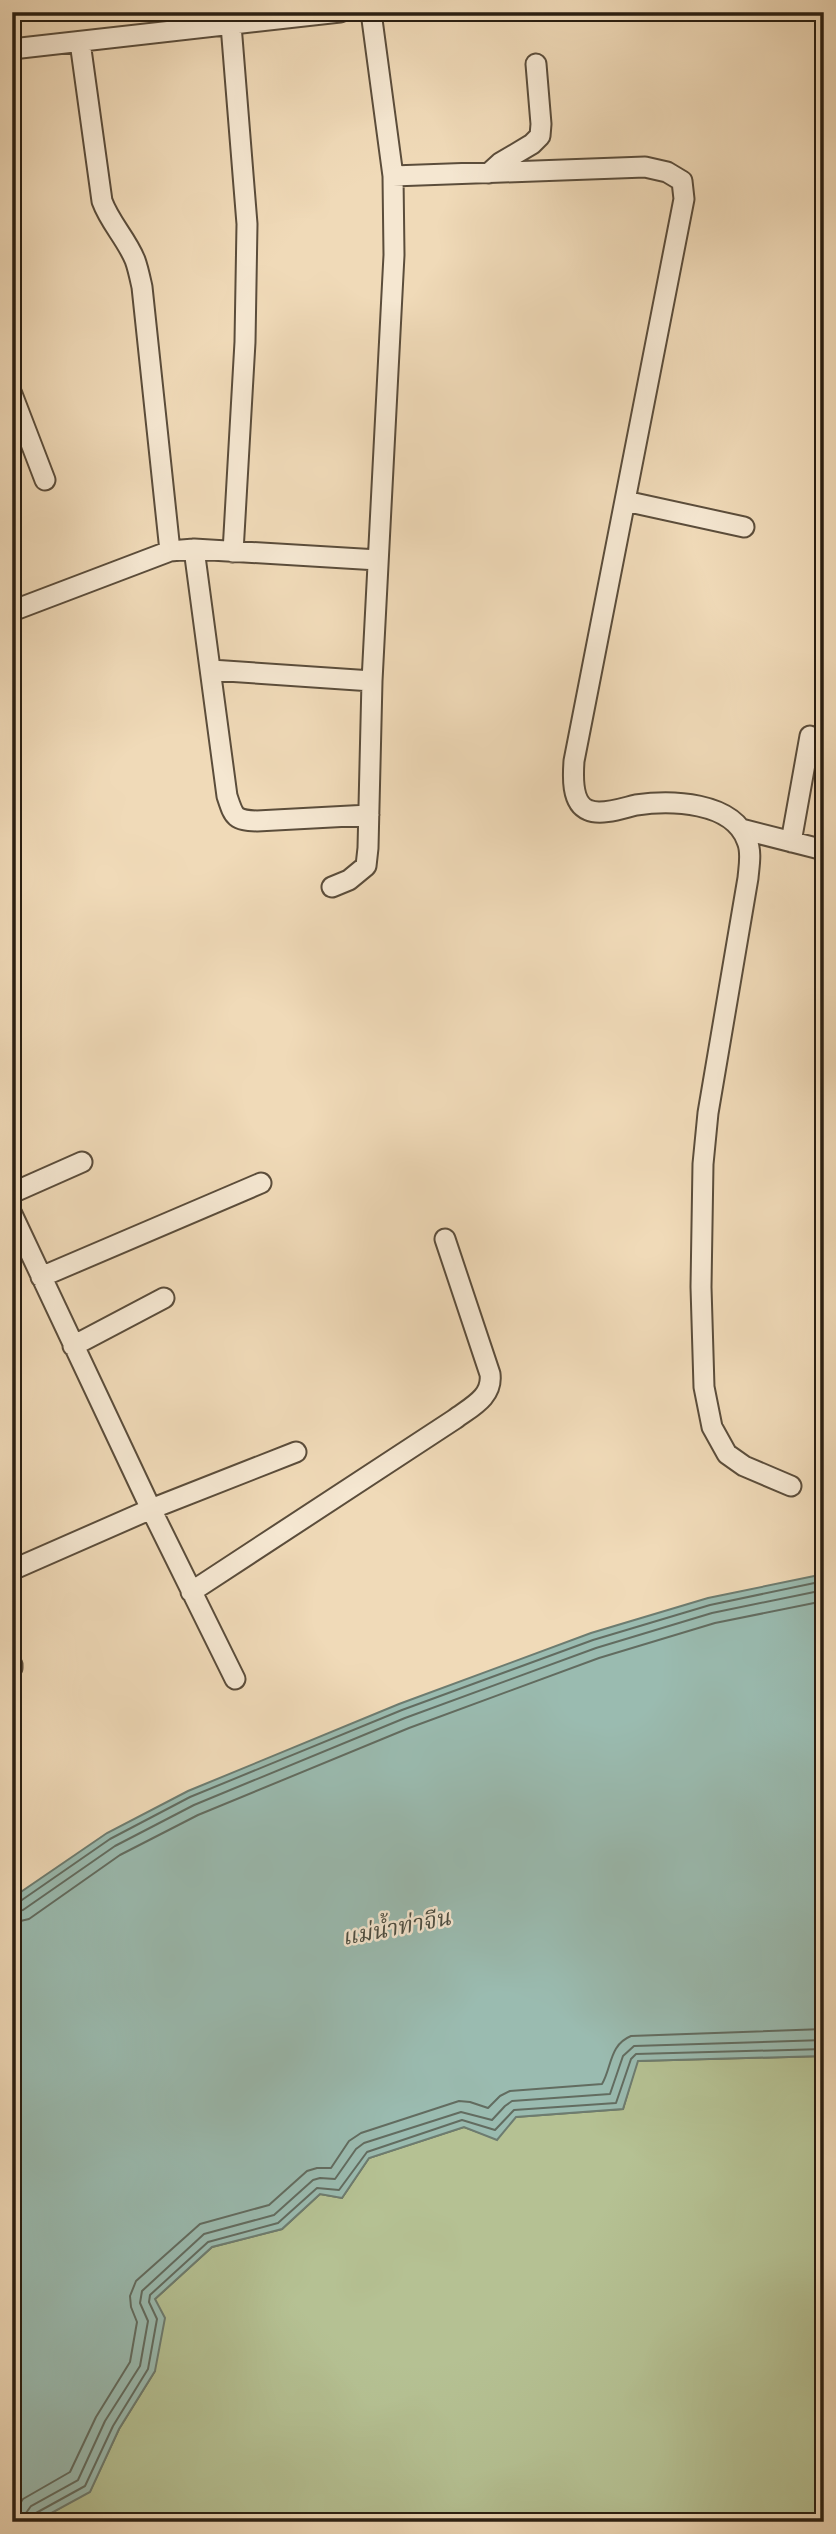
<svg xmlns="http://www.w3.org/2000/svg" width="836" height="2534" font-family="'Libre Bodoni','Noto Serif Thai',serif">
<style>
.green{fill:#b5c193;stroke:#6f7052;stroke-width:2}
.water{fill:#9abbb0;stroke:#6d7c70;stroke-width:2}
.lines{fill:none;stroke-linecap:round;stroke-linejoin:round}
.shore{stroke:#626c60;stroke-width:2}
.minor-casing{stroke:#5b4d3b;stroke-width:23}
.minor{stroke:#f5e7d1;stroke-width:19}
.labels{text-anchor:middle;stroke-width:5;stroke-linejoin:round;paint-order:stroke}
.water-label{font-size:23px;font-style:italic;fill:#4b4d41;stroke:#f5e7d1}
</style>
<rect width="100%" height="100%" fill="#f0dab8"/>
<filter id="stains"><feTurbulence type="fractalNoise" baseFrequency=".00286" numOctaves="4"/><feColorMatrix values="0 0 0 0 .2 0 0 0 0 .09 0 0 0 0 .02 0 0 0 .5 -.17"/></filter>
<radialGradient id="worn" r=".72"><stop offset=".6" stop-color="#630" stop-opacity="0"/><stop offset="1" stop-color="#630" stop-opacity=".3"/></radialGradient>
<!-- green -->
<path class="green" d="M824,2056v466h-789l55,-31 29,-62 36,-58v-72l57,-52 70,-18 38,-35 22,4 27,-40 95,-31 33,12 18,-22 108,-8 14,-48z"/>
<!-- water -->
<path class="water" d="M824,1574v482l-186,5 -15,48 -107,8 -19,23 -33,-13 -95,31 -27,40 -22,-4 -38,35 -70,18 -57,52 10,19 -10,53 -36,58 -29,63 -55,30h-23v-624l95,-65 81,-42 211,-87 192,-71 117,-35z"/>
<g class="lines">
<!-- shore -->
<path class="shore" d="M12,1903l7,-1 91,-63 80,-42 212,-87 191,-70 117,-35 114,-24
M12,1912l11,-2 92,-64 79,-41 211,-87 191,-70 116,-35 112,-23
M12,1923l17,-4 91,-64 78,-40 211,-87 190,-70 116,-35 109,-22
M14,2522l1,-11 8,-12 47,-27 26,-55 34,-55 7,-40 -6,-15 -1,-11 6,-15 64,-57 69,-19 38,-34 10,-3h14l18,-27 12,-8 98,-32 11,1 18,6 12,-12 10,-5 92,-7c10,-17 7,-39 29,-48l193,-7
M24,2522l2,-9 5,-7 47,-26 27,-59 35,-55 8,-45 -8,-18 2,-12 62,-57 70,-19 39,-35 7,-2 15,1 21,-30 8,-6 97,-31 31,8 13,-14 7,-5 98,-7 13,-38 11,-10 190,-6
M33,2522l3,-9 49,-27 28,-60 35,-57 9,-50 -8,-17 1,-7 58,-53 70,-19 39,-35 22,2 28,-38 95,-32 33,10 19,-20 102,-7 15,-44 5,-5 188,-5"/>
<!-- minor casing -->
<g class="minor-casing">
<path id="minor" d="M231,25l16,199 -2,118 -12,210
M80,42l22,159c8,22 24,37 33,59 3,8 5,18 7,27l28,264
M12,49l328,-37
M489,173l11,-10 32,-19 8,-8 1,-12 -5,-60
M393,176l252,-9 22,5 15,9 2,18 -110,562c-1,14 -3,42 14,49 13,6 35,-2 48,-5 34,-5 97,-4 111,36 5,11 2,25 1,37l-40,235 -5,51 -2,123 3,100 8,40 15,27 17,12 47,20
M12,394l33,86
M625,501l119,26
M194,549l33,247c7,21 7,24 30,25l112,-6
M12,611l158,-60 24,-2 184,11
M211,670l161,11
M741,829l83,21
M791,842l19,-106
M332,887l17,-7 17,-14 2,-18 4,-167 22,-426 -1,-79 -22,-164
M12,1193l70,-31
M12,1214l139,295 -139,61
M41,1277l220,-94
M73,1346l91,-48
M191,1592l264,-173c16,-12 38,-22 35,-45l-45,-135
M12,1665v3
M235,1679l-84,-170 145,-57"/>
</g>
<!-- minor -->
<use href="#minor" class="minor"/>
</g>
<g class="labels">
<!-- water labels -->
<g class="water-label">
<text transform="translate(396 1927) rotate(-11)" y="8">แม่น้ำท่าจีน</text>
</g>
</g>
<!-- margin -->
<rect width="836" height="2534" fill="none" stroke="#f0dab8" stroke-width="42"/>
<rect x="14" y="14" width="808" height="2506" fill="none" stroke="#291e11" stroke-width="3.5"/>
<rect x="21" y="21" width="794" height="2492" fill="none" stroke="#291e11" stroke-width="2"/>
<rect width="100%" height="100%" filter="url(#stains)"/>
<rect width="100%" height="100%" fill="url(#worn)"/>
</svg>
